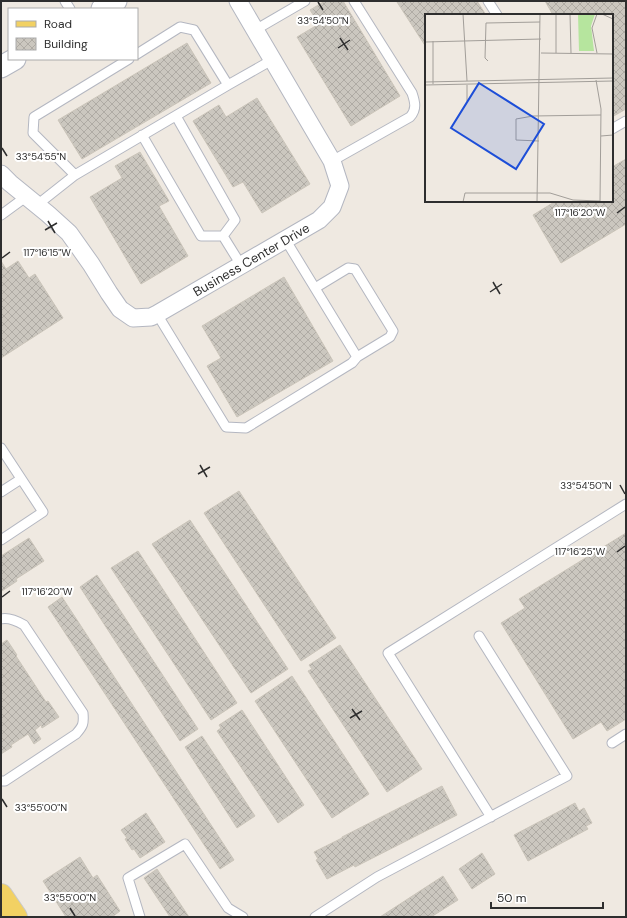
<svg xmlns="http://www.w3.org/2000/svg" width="627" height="918" font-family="'DM Sans',sans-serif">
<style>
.building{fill:url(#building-cross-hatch);stroke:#cbc5ba}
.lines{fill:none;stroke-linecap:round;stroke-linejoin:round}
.service-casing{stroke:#b4b7c1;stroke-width:11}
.minor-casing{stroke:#b4b7c1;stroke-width:19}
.tertiary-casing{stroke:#b4b7c1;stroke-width:23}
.primary-casing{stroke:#c9c9c9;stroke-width:24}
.service{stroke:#fff;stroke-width:9}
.minor{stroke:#fff;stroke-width:17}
.tertiary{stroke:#fff;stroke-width:21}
.primary{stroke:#f2d163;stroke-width:22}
.ticks{fill:none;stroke:#2e2e2e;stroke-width:1.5}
.labels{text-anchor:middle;stroke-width:4;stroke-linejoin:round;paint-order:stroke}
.street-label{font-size:13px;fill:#2e2e2e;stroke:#fff}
.inset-road{fill:none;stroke:#a29e99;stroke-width:1}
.view{fill:#1d4ed8;fill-opacity:0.15;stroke:#1d4ed8;stroke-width:2}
.inset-edge{fill:none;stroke:#2e2e2e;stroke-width:2}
.ticks-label{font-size:10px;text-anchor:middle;fill:#2e2e2e;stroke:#fff;stroke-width:4;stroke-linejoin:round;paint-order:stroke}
</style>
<defs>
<pattern id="building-cross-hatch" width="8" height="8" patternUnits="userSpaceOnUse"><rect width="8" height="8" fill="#cbc7bf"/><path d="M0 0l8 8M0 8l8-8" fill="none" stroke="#afaba4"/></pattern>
</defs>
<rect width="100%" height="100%" fill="#efe9e1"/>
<!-- building -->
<path class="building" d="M325,1h18l57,95 -49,30 -54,-89 22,-13 -9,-14z
M399,1h78l9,14h-60v32l-29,-45z
M545,1h81v108l-14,8v-102h-59z
M187,43l24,40 -129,76 -24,-39z
M257,98l53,86 -48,29 -19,-31 -10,5 -40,-66 26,-16 7,12z
M140,152l29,49 -10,5 29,50 -47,28 -51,-87 32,-19 -7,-12z
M626,159v65l-65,39 -28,-48 23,-14h56v-34z
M1,261l5,8 12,-8 11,17 6,-4 28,44 -62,40z
M284,277l49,84 -96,56 -30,-51 14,-8 -19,-32z
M239,491l97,147 -35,23 -97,-148z
M190,520l98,149 -37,24 -99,-149z
M626,533v186l-19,12 -6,-9 -28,17 -72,-116 24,-15 -6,-9z
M29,538l15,23 -28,18 1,2 -15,10 -1,-1v-34z
M138,551l99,152 -26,17 -100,-152z
M97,575l101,154 -18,12 -100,-154z
M62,597l172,263 -14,9 -172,-262z
M7,640l10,15 -1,1 30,46 2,-1 11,16 -17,11 -1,-3 -6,5 6,9 -7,5 -6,-10 -17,11 1,2 -11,7v-110z
M340,645l82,124 -35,23 -79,-121 4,-2 -3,-4z
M292,676l77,118 -37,24 -77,-117z
M242,710l62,95 -26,18 -61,-92 4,-3 -2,-3z
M202,736l53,80 -18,12 -52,-81z
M442,786l15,29 -102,52 -1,-2 -27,14 -11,-19 2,-1 -4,-7 28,-14v-1z
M575,803l4,8 5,-3 8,15 -6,3 2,3 -60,32 -14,-26z
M146,813l19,29 -25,16 -6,-9 -2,1 -7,-11 2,-1 -6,-8z
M482,853l13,21 -23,15 -13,-20z
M80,857l13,21 4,-3 23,36 -8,6h-46l-23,-36z
M157,869l32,48h-19l-26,-39z
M443,876l15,24 -27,17h-51z"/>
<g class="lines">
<!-- service casing -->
<g class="service-casing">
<path id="service" d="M65,1l5,8
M488,1l9,14
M255,30l50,-29
M137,54l43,-27 14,3 34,55 44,-25
M176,116l59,104 -12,16
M612,129l14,-8
M142,135l59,101h22l18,29
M332,161l78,-44c7,-8 5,-15 2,-24l-58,-92
M75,175l153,-90
M37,205l38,-30 -42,-42 1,-16 95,-58
M1,215l26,-19
M315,288l33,-20 7,1 38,62 -3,6 -33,20
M157,314l69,113 20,1 106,-65 5,-6 -72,-118
M1,448l42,64 -42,28
M1,492l20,-13
M1,619c8,-2 16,2 23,6l59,88c1,11 0,13 -7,21l-71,47h-4
M612,743l14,-9
M491,817l-103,-164 238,-149
M140,917l-12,-39 57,-34 43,64 15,9
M315,917l62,-40 190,-101 -88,-140"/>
</g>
<!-- minor casing -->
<g class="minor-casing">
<g id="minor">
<path id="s1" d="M1,174l9,9 38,31 21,19 22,31 18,29 11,16 13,9 18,-1 6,-3 162,-94 13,-13 8,-21 -8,-25 -94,-160"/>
</g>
</g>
<!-- tertiary casing -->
<g class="tertiary-casing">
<path id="tertiary" d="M102,9l14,-8
M1,67l14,-8"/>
</g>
<!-- primary casing -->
<g class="primary-casing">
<path id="primary" d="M1,895l15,22"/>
</g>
<!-- service -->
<use href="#service" class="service"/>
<!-- minor -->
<use href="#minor" class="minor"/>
<!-- tertiary -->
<use href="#tertiary" class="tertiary"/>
<!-- primary -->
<use href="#primary" class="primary"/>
</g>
<!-- ticks -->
<path class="ticks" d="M318,2l5,8M340,38l8,12M338,48l12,-8M2,148l5,8M617,213l8,-6M48,221l7,12M45,230l12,-7M2,258l8,-6M493,282l7,12M490,292l12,-8M200,465l7,12M198,474l12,-7M620,485l5,9M617,552l8,-6M2,597l8,-6M352,709l8,11M350,718l12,-7M2,799l5,8M70,908l5,8"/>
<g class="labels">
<!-- street labels -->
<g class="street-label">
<text dy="5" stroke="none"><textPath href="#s1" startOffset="331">Business Center Drive</textPath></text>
</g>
</g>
<!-- overview -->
<g transform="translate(425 14)">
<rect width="188" height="188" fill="#efe9e1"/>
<path d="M153,0h17l-4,12 3,25h-15z" fill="#b6e59e"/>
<path class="inset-road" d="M38,0l4,67M131,0v39M145,0l1,39M172,0l-5,14 5,25M177,0l11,5M8,27v43M0,28l116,-3M116,39l72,1M63,47l-3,-3 1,-35 54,-1M171,66l5,29 -1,93M0,68l188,-4M0,71l188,-4M42,87v-16M176,122l12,-1M114,127l-23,-1v-21l17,-3 68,-1M38,188l2,-9h85l23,7 27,1M112,188l3,-188"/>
<path class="view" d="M54,69l65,41 -28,45 -65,-41z"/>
<rect width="188" height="188" class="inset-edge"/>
</g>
<g class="ticks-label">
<text x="323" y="24">33°54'50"N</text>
<text x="41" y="160">33°54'55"N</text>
<text x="580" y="216">117°16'20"W</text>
<text x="47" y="256">117°16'15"W</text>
<text x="586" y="489">33°54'50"N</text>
<text x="580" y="555">117°16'25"W</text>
<text x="47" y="595">117°16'20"W</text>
<text x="41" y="811">33°55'00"N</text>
<text x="70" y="901">33°55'00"N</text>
</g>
<!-- border -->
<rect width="627" height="918" fill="none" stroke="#2e2e2e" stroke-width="4"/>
<!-- legend -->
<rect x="8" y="8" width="130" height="52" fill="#ffffff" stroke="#ababab"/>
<rect x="16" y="21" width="20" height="6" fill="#f2d163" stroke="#ababab"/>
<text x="44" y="28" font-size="12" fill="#2e2e2e">Road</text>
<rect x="16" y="38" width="20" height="12" fill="url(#building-cross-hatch)" stroke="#ababab"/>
<text x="44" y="48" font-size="12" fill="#2e2e2e">Building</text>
<!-- scale -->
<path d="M491 902v6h112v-6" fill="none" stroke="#2e2e2e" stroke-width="2"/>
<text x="497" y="902" font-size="12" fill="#2e2e2e" stroke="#ffffff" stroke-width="3" paint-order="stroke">50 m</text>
</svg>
